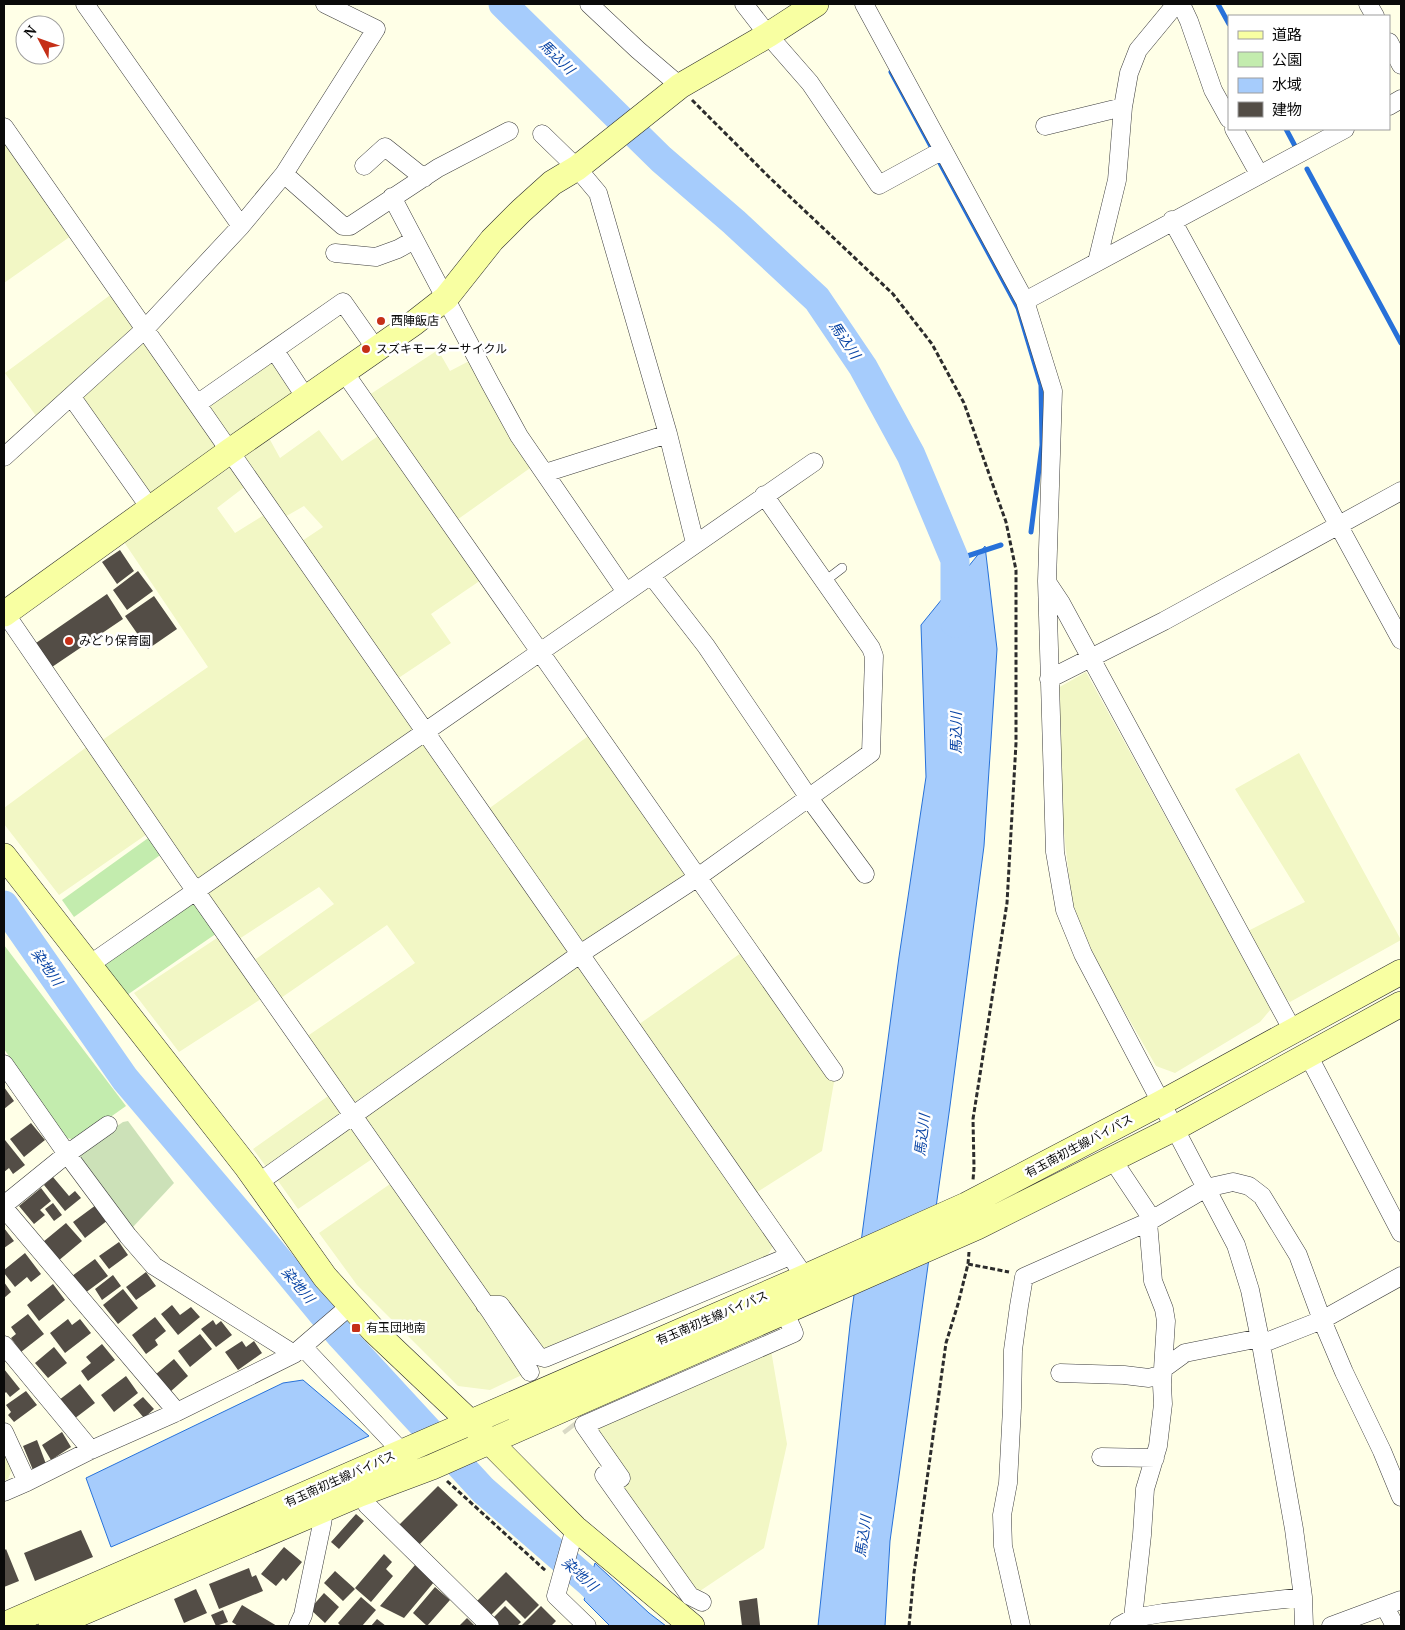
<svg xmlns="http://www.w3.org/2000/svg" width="1405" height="1630" font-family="'PT Serif','Noto Sans JP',serif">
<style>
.farmland{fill:#f2f7c5}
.green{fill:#c3ecae}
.cemetery{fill:#cce1b8}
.water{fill:#a6ccfc;stroke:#2771d9}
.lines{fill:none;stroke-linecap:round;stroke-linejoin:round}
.stream{stroke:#2771d9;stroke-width:5}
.river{stroke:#a6ccfc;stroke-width:29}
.building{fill:#534d46}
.street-tunnel{stroke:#dadac6;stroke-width:18;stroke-dasharray:18 9;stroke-linecap:butt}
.lane-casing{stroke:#3d3d3d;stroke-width:10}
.street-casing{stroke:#3d3d3d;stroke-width:19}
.secondary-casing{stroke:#2c2c2c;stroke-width:26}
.path{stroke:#2c2c2c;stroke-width:3;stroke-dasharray:5 2.5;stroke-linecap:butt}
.lane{stroke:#fff;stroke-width:9}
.street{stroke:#fff;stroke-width:18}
.secondary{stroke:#f8ffa2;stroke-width:25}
.poi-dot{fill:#c52f17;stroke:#fff;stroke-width:2}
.labels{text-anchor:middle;stroke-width:5;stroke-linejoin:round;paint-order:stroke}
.poi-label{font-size:12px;fill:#0a0a0a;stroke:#fff;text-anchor:start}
.street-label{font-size:12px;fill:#0a0a0a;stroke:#fff}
.water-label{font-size:14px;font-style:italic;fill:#0a45a5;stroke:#fff}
</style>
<rect width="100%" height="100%" fill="#ffffe7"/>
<!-- farmland -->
<path class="farmland" d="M4,138l67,98 -67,47z
M113,293l25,35 -99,92 -34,-47z
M143,337l75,108 -68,52 -69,-100z
M438,350l12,21 23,-12 60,107 -79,56 -88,-125z
M274,358l22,35 -64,46 -25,-35z
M319,430l23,31 39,-27 103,144 -53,36 20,29 -57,38 -95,-138 24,-16 -19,-21 -21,12 -41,-59 27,-21 11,20z
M232,466l15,19 -30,23 18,25 29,-18 151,211 -2,4 -212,151 -7,-1 -93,-139 107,-74 -84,-125z
M1086,672l185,337 -11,13 -85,51 -19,-7 -53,-92 -30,-64 -12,-103 -3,-119z
M591,734l96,138 -5,7 -97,66 -6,-2 -92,-133z
M424,744l148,208 -220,152 -46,-67 109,-74 -28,-38 -109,75 -25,-39 81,-57 -15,-17 -80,52 -35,-50 212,-144z
M88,746l62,86 -91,63 -55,-71v-16z
M1299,753l102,187 -111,62 -8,-7 -36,-63 59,-30 -70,-113z
M220,936l44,61 -85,55 -45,-59z
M741,953l93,129 -12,69 -68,43 -119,-167z
M571,966l15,1 187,279 -7,12 -228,93 -35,-54 -18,1 -124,-180z
M331,1094l11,20 -75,54 -14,-19z
M353,1123l22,34 -77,52 -22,-31z
M393,1182l131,192 -34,16 -32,-4 -101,-101 -38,-52z
M771,1350l16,94 -23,104 -70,47 -76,-106 -23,-57 1,-6z
M4,1447l8,22 -4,10 -4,2z"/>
<!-- green -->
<path class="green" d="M151,836l12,17 -89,64 -12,-17z
M194,901l26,30 -93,64 -22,-28 2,-5z
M4,945l122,161 -48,34 -12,-2 -62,-89z"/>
<!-- cemetery -->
<path class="cemetery" d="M128,1121l46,62 -42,45 -54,-69 4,-9 41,-28z"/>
<!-- water -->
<path class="water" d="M985,546l12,103 -13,197 -34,260 -60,435 -5,85h-67l32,-301 49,-368 27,-180 -5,-152z
M303,1380l66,56 -258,111 -25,-69 197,-95z
M595,1563l54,50 17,13h-56l-26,-26z"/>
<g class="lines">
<!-- stream -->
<path class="stream" d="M1218,4l11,20
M891,72l127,236 23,77 1,60 -11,87
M1286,129l9,17
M1307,169l94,174
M955,560l46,-15"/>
<!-- river -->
<path class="river" d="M503,4l158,155 73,63 83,77 46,68 48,88 44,105v63
M4,905l121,174 140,165 76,92 142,154 106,92 46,44"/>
</g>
<!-- building -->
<path class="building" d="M120,550l14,21 -17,13 -15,-22z
M138,571l15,20 -26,19 -14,-20z
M107,594l16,25 -71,48 -16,-24z
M154,596l23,33 -29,20 -23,-33z
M4,1087l10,14 -10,8z
M31,1123l14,17 -21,17 -14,-18z
M5,1140l20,25 -12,9 -4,-6 -5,4v-31z
M53,1177l16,19 6,-5 6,7 -16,13 -21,-26z
M41,1188l10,13 -11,9 5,5 -11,9 -15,-18z
M53,1203l9,12 -8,6 -9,-12z
M96,1205l12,15 -23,18 -12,-16z
M66,1223l16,18 -24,20 -15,-19z
M4,1228l10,13 -10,7z
M119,1242l9,13 -19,14 -10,-13z
M25,1253l16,21 -10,8 -4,-5 -12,10 -11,-14v-3z
M95,1259l13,17 -23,17 -13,-17z
M146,1272l10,14 -20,14 -10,-13z
M113,1275l8,11 -19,14 -7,-11z
M4,1282l7,10 -7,6z
M53,1284l12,16 -26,21 -12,-16z
M123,1289l15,19 -20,16 -15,-19z
M172,1305l8,10 11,-8 9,10 -22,18 -17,-21z
M28,1314l16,20 -23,18 -10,-14 5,-4 -5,-7z
M155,1317l11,14 -11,9 3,5 -12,9 -14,-19z
M68,1319l4,6 8,-6 11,14 -26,20 -15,-20z
M213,1320l3,5 5,-4 11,14 -16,12 -15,-18z
M200,1334l12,15 -22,18 -12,-16z
M242,1341l4,6 8,-6 8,12 -24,17 -13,-18z
M102,1344l13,16 -27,21 -7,-10 10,-8 -5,-6z
M54,1347l13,16 -19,15 -13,-15z
M174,1359l14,17 -18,16 -15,-17z
M4,1369l16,20 -10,8 -4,-5 -2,2z
M126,1376l12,17 -24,19 -13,-17z
M80,1384l15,19 -21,16 -15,-19z
M26,1391l11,14 -23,17 -6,-7 3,-3 -5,-7z
M143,1397l11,12 -10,9 -11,-13z
M62,1432l9,15 -20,13 -9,-15z
M37,1440l9,24 -13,6 -10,-24z
M438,1486l20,19 -41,42 -20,-20z
M356,1514l8,7 -25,28 -8,-7z
M81,1530l12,27 -58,24 -11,-28z
M284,1547l18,15 -16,19 -3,-3 -7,8 -15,-12z
M6,1549l13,32 -15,6v-36z
M384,1554l8,8 -6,7 7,7 -22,26 -16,-14z
M415,1565l19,17 -30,36 -24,-12z
M249,1568l3,9 4,-2 7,16 -44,18 -10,-25z
M335,1571l20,18 -12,12 -19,-18z
M506,1572l33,33 -14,14 -19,-19 -19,19 -14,-14z
M435,1587l15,13 -23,26 -14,-13z
M196,1589l11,24 -23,10 -10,-24z
M324,1593l15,14 -14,16 -15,-14z
M361,1597l15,13 -14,16h-21l-3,-3z
M757,1598l3,27 -18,1 -3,-25z
M242,1605l35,21h-39l-6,-4z
M505,1606l16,16 -4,4h-23l-5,-4z
M541,1606l15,15 -5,5h-30z
M223,1610l5,12 -12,4 -5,-11z
M467,1618l8,8h-16z
M377,1619l9,7h-15z"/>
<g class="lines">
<!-- street-tunnel -->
<path class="street-tunnel" d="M553,1404l19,25"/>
<!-- lane casing -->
<g class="lane-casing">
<path id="lane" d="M825,581l17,-13"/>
</g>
<!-- street casing -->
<g class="street-casing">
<path id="street" d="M85,4l156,222
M589,4l49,46 42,36
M744,4l24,31 42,48 69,102 64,-35
M864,4l161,297 28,90 -6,190 8,271 10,58 18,44 153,291 14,45 11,54 33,185 9,68 1,29
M1181,4l8,17 24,69 16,29
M1368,4l7,12
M1389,42l12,23
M1389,106l12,-7
M1045,126l78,-19
M4,127l801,1150
M1234,129l25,45
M542,134l35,34 21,25 70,241 27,109
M364,166l21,-19 39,31
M284,174l59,52h7l88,-58 71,-37
M392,197l98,186 29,53 107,156
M1172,220l229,420
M335,253l41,4 22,-8 16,-9
M1097,262l20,-82 6,-73 6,-34 9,-23 38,-46
M1025,301l320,-172
M275,351l31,47
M344,372l490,700
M71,396l79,112
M197,404l146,-102 33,47
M4,457l140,-127 97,-104 43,-52 92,-145 -51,-25
M545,473l123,-39
M651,575l55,71 103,152 56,76
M1047,582l14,21 232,428
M5,613l178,260 307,438 40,61
M1049,679l115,-58 237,-130
M89,965l725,-503
M1308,1055l93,178
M4,1064l63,90 61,82 26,30 140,88
M1112,1159l40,60
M258,1183l322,-229 118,-77 173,-124 3,-97 -3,-8 -107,-153
M4,1205l63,-51 41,-29
M4,1208l173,204
M485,1305h15l38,51 7,2 245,-102
M1261,1344l61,-24 79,-44
M4,1345l87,105
M303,1347l99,105
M1163,1369l22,-16 75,-15
M1060,1373l64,2 25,3 13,-4
M4,1432l23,50
M1101,1457l54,1
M604,1475l86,121 12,6
M611,1484l10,-6 -37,-53 210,-92 -9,-20
M4,1492l23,-10 64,-32 86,-38 117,-58 57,-49
M360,1494l7,11 123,121
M575,1528l-19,68 31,30
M1385,1607l10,19
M1133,1618l9,-83 3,-46 13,-43 5,-42 -1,-19 4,-64 -2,-12 -11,-28 -5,-59
M298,1626l5,-11 19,-91 2,-13
M1021,1626l-18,-80 -1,-31 6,-32 4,-75 1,-58 6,-44 5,-29 124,-55 58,-34 27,-6 16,4 13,10 36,59 24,65 22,52 38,79 19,46
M1119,1626l14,-8 30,-5 140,-16
M1331,1626l70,-26"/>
</g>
<!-- secondary casing -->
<g class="secondary-casing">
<path id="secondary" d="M4,614l226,-163 184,-128 32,-25 46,-58 29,-29 31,-28 25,-15 103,-82 88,-51 48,-31
M4,856l242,310 79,111 49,54 96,91 105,106 117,98
M4,1625l801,-348 161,-72 195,-102 240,-131
M51,1626l309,-132 72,-27 545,-240 198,-99 226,-124"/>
</g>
<!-- path -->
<path class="path" d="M692,100l77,77 124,117 39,50 32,59 42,119 10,48v173l-9,160 -34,216 1,49 -1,12
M968,1264l41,8
M447,1481l99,90
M909,1626l5,-53 32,-230 12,-39 10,-40 1,-12"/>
<!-- lane -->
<use href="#lane" class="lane"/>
<!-- street -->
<use href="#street" class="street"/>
<!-- secondary -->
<use href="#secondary" class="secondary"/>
</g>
<!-- markers -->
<g class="poi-dot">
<circle cx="381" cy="321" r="5"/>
<circle cx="366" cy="349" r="5"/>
<circle cx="69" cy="641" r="5"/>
<rect x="351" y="1323" width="10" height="10" rx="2.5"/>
</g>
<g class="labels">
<!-- poi labels -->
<g class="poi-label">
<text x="391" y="325">西陣飯店</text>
<text x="376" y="353">スズキモーターサイクル</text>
<text x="79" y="645">みどり保育園</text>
<text x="366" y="1332">有玉団地南</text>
</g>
<!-- street labels -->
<g class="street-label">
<text transform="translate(1079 1146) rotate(-28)" y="4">有玉南初生線バイパス</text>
<text transform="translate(712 1318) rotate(-23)" y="4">有玉南初生線バイパス</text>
<text transform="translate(340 1479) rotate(-24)" y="4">有玉南初生線バイパス</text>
</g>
<!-- water labels -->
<g class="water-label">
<text transform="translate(557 57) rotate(44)" y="5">馬込川</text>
<text transform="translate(845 340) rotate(56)" y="5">馬込川</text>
<text transform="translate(956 733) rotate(-90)" y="5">馬込川</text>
<text transform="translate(47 967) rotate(55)" y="5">染地川</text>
<text transform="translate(922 1135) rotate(-83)" y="5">馬込川</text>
<text transform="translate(298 1285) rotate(50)" y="5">染地川</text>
<text transform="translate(863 1536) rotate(-82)" y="5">馬込川</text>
<text transform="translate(580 1574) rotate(42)" y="5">染地川</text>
</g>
</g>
<!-- border -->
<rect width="1405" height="1630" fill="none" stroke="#0a0a0a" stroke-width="10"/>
<!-- legend -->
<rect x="1228" y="15" width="162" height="115" fill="#ffffff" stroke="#9d9d9d"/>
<rect x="1238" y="31" width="25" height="8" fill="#f8ffa2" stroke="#9d9d9d"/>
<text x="1272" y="40" font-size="15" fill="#0a0a0a">道路</text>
<rect x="1238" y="52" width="25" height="15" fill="#c3ecae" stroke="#9d9d9d"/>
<text x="1272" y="65" font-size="15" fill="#0a0a0a">公園</text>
<rect x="1238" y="78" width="25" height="15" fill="#a6ccfc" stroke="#9d9d9d"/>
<text x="1272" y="90" font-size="15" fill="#0a0a0a">水域</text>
<rect x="1238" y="102" width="25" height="15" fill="#534d46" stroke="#9d9d9d"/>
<text x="1272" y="115" font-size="15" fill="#0a0a0a">建物</text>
<!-- north arrow -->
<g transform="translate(40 40) rotate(311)"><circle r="24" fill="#ffffff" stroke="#9d9d9d"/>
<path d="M0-4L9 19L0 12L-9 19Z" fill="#c52f17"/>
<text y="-8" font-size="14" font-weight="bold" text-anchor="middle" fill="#0a0a0a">N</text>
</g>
</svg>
